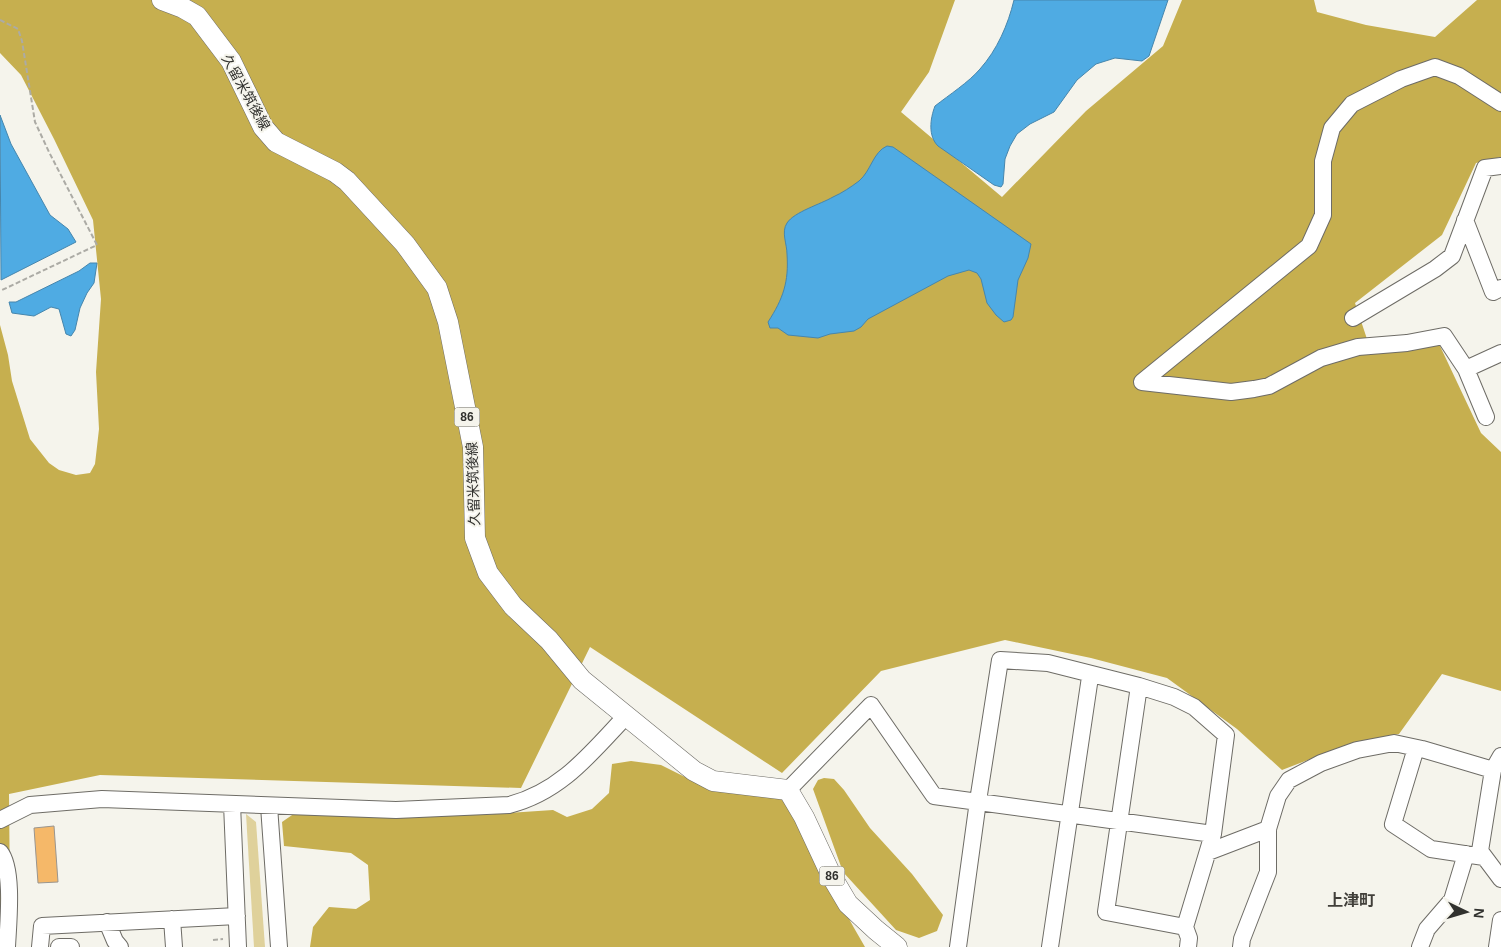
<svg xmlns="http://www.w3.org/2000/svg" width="1501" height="947" font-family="Arial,'Noto Sans JP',sans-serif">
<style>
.green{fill:#dfd19b}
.forest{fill:#c6af4f}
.water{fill:#4fabe3;stroke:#4686ad}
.building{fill:#f5b869;stroke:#99958f}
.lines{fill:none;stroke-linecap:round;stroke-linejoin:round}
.minor-casing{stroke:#6e6c66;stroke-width:18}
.major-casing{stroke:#6e6c66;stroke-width:21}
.path{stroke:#acaba5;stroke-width:2;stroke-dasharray:5 2.5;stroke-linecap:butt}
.minor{stroke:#fff;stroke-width:16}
.major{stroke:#fff;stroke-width:20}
.labels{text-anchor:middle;stroke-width:4;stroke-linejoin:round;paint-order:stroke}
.shield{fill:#f5f4ec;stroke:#6c6c67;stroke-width:1}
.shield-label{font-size:12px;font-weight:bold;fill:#31312e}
.street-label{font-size:14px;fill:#31312e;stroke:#f5f4ec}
.quarter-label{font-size:16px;font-weight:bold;fill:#413f3a;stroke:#f5f4ec}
</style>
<rect width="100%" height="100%" fill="#f5f4ec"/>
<!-- green -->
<path class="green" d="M246,814l10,8 9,125h-11z"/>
<!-- forest -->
<path class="forest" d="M0,0h955l-26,72 -28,40 101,85 84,-86 77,-65 19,-46h132l3,12 49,13 69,12 42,-37h24v157l-25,6 -34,72 -87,68 12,36 73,7 41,87 20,19v239l-59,-17 -43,60 -47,9 -70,27 -45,-41 -70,-51 -76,-20 -86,-18 -124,31 -99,102 -192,-126 -69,141 -421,-13 -91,19 1,107 -10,46v-622l8,30 4,26 18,58 19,24 10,7 17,5 14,-2 5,-9 4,-35 -3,-57 5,-73 -8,-79 -39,-81 -33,-64 -21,-22z
M631,761l30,4 42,21 79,13c31,48 54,99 83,148h-555l3,-20 16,-20 27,2 14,-9 -2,-35 -17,-12 -67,-7 -2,-24 13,-9 185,2 73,-5 14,7 25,-8 17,-16 3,-29z
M824,778l10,1 10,11 26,38 42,46 31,41 -6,16 -18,7 -23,-8 -53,-58 -30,-83 5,-9z"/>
<!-- water -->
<path class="water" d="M1014,0h154l-19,56 -7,5 -27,-3 -19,6 -19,16 -23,32 -24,12 -13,10 -7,12 -5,13 -2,25 -2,3 -7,-2 -56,-39c-10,-10 -8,-27 -3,-40 14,-11 34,-24 45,-37 17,-19 28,-44 34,-69z
M0,115l11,29 39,71 18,14 8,13 -75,38z
M887,146l6,1 138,97 -3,14 -10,22 -5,37 -2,3 -7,2 -8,-7 -9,-12 -6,-24 -4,-6 -8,-3 -21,6 -80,43 -7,8 -7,4 -24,3 -12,4 -30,-3 -10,-7h-8l-2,-6c15,-23 21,-40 19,-68 0,-10 -6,-22 0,-31 7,-11 34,-19 46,-26 9,-4 18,-10 26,-16 12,-10 14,-29 28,-35z
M90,263h7l-3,20 -7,10 -7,15 -5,22 -4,6 -5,-2 -7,-25 -8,-2 -17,9 -22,-3 -3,-11h7l63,-31z"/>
<!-- building -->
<path class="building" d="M54,826l4,56 -20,1 -4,-55z"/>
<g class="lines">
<!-- minor casing -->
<g class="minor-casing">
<path id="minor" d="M1465,220l28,72 8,-4
M1353,318l82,-49 17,-13 33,-88 16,-2
M1466,369l35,-16
M1142,382l167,-136 14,-31v-54l9,-33 20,-24 49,-25 34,-12 24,9 42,27
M1142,382l89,10 23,-3 15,-3 52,-28 37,-11 49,-4 37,-7 22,33 20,48
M1139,686l-33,226 79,15
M1416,748l-23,76 38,25 53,8
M1501,756l-8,14 -13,81 21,28
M788,790l83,-85 63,91 279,38
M232,804l6,143
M269,806l10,141
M0,820l30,-15 72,-6 294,11 113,-5c52,-13 82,-52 117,-89
M0,852c14,17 8,73 7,95
M1208,852l60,-23 10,-33 11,-16 32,-17 36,-13 37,-7 28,6 71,21
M172,919l2,28
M107,922l8,19 5,6
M40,947l2,-21 195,-10
M59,947h12
M958,947l20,-146 22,-141 48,3 91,23 35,11 20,10 32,28 -13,99 -28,93 4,11 -1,9
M1050,947l40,-270
M1241,947l1,-8 26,-67v-43
M1420,947l7,-18 25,-29 14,-46
M1497,947l4,-27"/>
</g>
<!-- major casing -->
<g class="major-casing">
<path id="major" d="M162,0l21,8 14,8 34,45 32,66 13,15 59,30 12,9 58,63 32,44 11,34 25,125 2,91 13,35 25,33 36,34 33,40 112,91 19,10 75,9 16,27 28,60 16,27 28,26 21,17"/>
</g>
<!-- path -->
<path class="path" d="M0,20l18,9 4,12 13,81 14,30 48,93 -97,46
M213,940l10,-1"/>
<!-- minor -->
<use href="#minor" class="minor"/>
<!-- major -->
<use href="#major" class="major"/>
</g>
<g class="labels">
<!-- shield labels -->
<g class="shield">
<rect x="454.5" y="407.5" width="25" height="19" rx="4"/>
<rect x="819.5" y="866.5" width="25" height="19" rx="4"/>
</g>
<g class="shield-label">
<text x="467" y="421">86</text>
<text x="832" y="880">86</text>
</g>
<!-- street labels -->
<g class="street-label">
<text transform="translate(246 92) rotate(61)" y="5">久留米筑後線</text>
<text transform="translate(473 484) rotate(-92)" y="5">久留米筑後線</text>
</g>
<!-- quarter labels -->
<g class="quarter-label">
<text x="1351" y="906">上津町</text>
</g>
</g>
<!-- north arrow -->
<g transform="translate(1466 912) rotate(95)" stroke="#f5f4ec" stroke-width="4" paint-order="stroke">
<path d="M0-4L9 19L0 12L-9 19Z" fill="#31312e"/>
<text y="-8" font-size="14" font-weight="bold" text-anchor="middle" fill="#31312e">N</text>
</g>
</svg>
